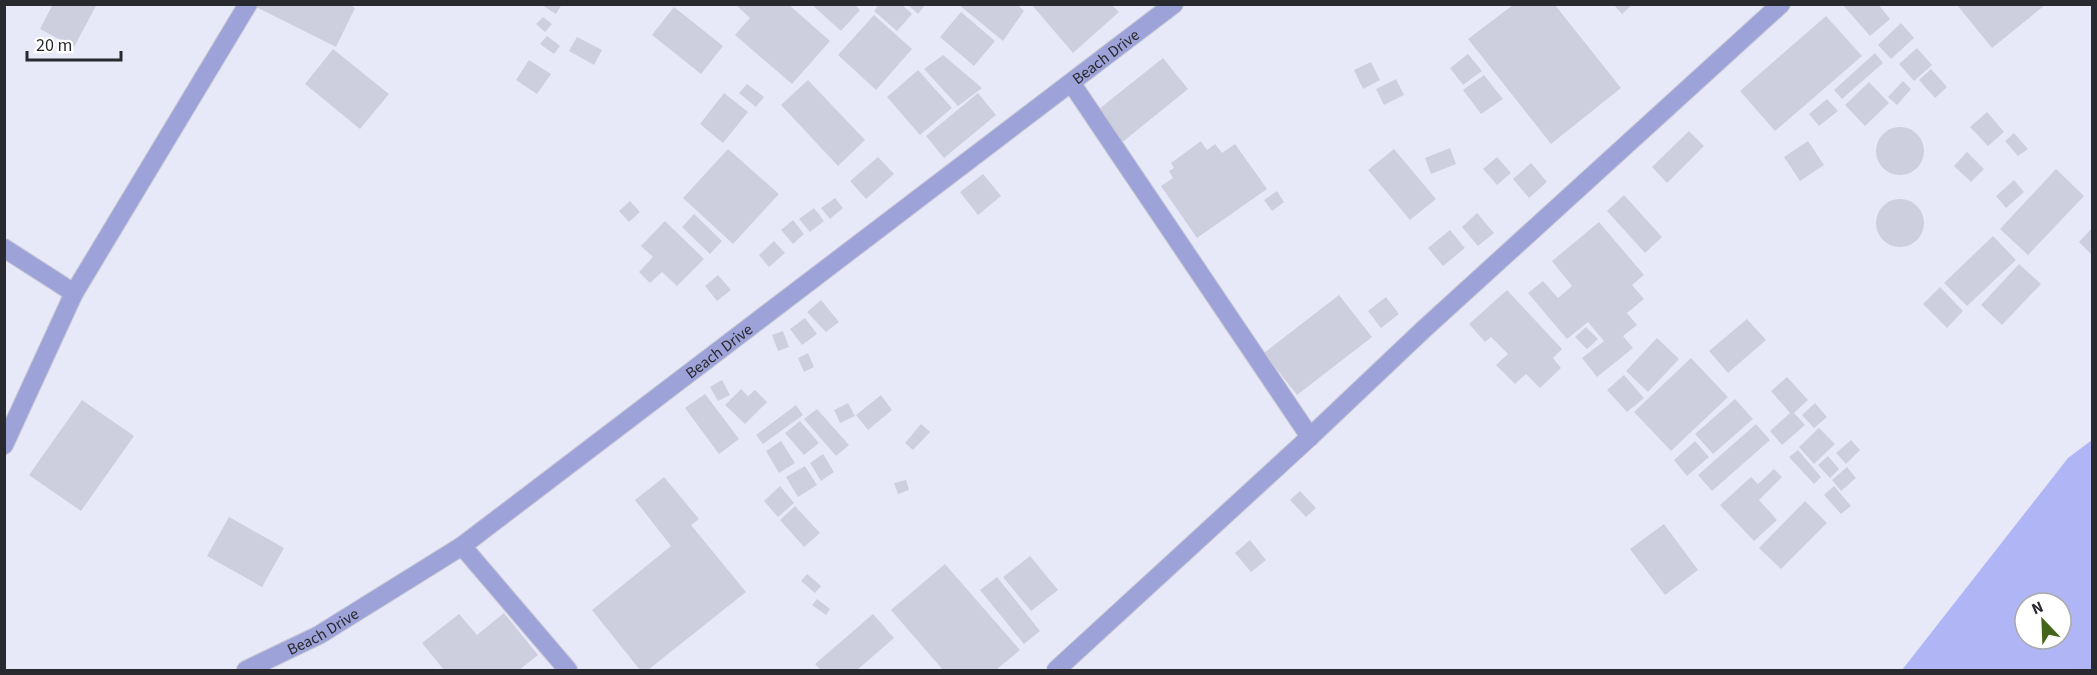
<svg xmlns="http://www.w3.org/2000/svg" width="2097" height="675" font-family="'Source Sans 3',sans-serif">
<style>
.water{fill:#b0b5f6;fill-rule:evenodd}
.building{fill:#cdcfde}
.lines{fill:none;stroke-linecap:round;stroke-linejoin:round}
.minor-casing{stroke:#c6c7d4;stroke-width:20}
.minor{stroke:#9da2d8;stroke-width:18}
.labels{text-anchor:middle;stroke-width:4.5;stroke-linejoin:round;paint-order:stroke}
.street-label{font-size:16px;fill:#292a2f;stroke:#fff}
</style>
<rect width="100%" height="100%" fill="#e8e9f8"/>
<!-- water -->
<path class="water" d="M2092,440v230h-190l166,-212zM2025,603h36v36h-36z"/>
<!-- building -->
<path class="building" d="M53,4h44l-23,43 -34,-18z
M257,4h91l7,4 -19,39 -80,-40z
M540,4h22l-6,10z
M735,4h53l42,37 -38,43 -57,-49 15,-17z
M811,4h43l6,6 -19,21z
M879,4h22l11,10 -15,17 -23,-20z
M907,4h19l-8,10z
M958,4h59l7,7 -21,30z
M1613,4h20l-11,10z
M1842,4h36l12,15 -20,17z
M1032,5h80l7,7 -46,41z
M1513,5h42l66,83 -70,56 -83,-105z
M1957,5h88l-53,43z
M674,7l49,39 -22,28 -49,-39z
M961,12l34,29 -21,25 -34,-29z
M874,15l38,34 -36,41 -38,-35z
M1826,16l36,40 -87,75 -35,-40z
M543,17l9,7 -7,8 -9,-8z
M1901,23l13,15 -23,21 -13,-14z
M547,36l13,10 -6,8 -14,-10z
M577,37l25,13 -8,15 -25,-14z
M1917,48l15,17 -18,16 -15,-17z
M333,49l56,45 -29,35 -55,-45z
M1875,53l8,10 -41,36 -8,-9z
M1468,54l14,17 -19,14 -13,-17z
M943,55l39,33 -24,18 -34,-37z
M1163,58l25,31 -68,55 -26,-31z
M529,60l22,14 -14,20 -21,-14z
M1371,62l9,18 -17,9 -9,-19z
M1931,69l16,18 -12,11 -16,-18z
M918,70l34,38 -32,27 -33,-38z
M1484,75l19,24 -22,15 -18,-24z
M1396,79l8,16 -20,10 -8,-16z
M808,80l57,60 -27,26 -57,-61z
M1903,81l8,8 -14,16 -9,-8z
M1869,82l20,21 -24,23 -20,-21z
M747,84l17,13 -8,10 -17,-14z
M724,93l24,19 -25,31 -23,-19z
M978,93l18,22 -52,43 -18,-22z
M1827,99l11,12 -19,15 -10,-12z
M1987,112l17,20 -16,14 -18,-19z
M1876 151a24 24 0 1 1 48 0a24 24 0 1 1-48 0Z
M1689,131l15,15 -37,37 -15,-16z
M2014,133l14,16 -10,7 -13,-15z
M1201,141l6,9 8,-6 7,9 13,-9 32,45 -70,49 -36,-52 12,-8 -4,-7 5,-3 -3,-5z
M1808,141l16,24 -24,16 -16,-24z
M1450,148l6,16 -25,10 -6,-16z
M728,149l51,45 -46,50 -50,-46z
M1394,149l42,50 -26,21 -42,-50z
M1967,152l17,17 -13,13 -17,-16z
M878,157l16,17 -28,25 -16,-18z
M1497,157l14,16 -14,12 -14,-16z
M1531,163l16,19 -18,16 -16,-19z
M2056,169l28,27 -56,59 -28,-26z
M983,174l18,22 -23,19 -18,-23z
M2014,180l10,12 -18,16 -10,-12z
M1277,191l7,11 -12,9 -8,-11z
M1624,195l38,42 -17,16 -38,-42z
M835,198l8,10 -13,11 -9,-11z
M1876 223a24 24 0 1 1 48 0a24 24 0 1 1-48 0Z
M630,201l10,11 -11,10 -10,-11z
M814,208l10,13 -14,11 -11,-13z
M1477,213l17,20 -16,13 -16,-19z
M694,214l28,27 -12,13 -28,-27z
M793,220l11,14 -11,10 -12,-14z
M665,221l39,38 -27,27 -15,-14 -12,11 -11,-11 14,-15 -12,-11z
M1599,222l45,53 -12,10 12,14 -17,14 10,12 -14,11 10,12 -36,29 -15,-19 22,-17 -16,-19 -21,17 -39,-46 15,-12 15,17 14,-12 -20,-25z
M2092,228v27l-13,-13z
M1450,230l15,18 -22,18 -15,-18z
M1993,236l23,24 -49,46 -23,-23z
M774,241l11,12 -16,14 -10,-12z
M2019,264l22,20 -39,41 -21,-20z
M718,275l13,15 -14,11 -12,-15z
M1940,287l23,24 -16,17 -24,-24z
M1507,290l55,59 -9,9 8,10 -21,20 -14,-14 -11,10 -19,-19 12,-11 -17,-17 -6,5 -16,-18z
M1339,295l33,42 -75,58 -33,-42z
M1386,297l13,17 -18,14 -13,-17z
M821,300l18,22 -13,10 -19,-20z
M805,318l12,16 -15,11 -12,-16z
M1747,319l19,21 -38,33 -19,-22z
M1586,327l12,12 -11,10 -12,-12z
M783,331l6,16 -11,4 -6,-16z
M1657,338l22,21 -31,33 -22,-21z
M808,353l6,14 -10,5 -6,-14z
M1691,358l37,39 -57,54 -37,-39z
M1624,375l20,23 -17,14 -20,-22z
M1787,377l21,23 -14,13 11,12 -23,20 -12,-14 20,-18 -19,-22z
M722,380l8,15 -12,6 -8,-14z
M741,389l7,7 7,-6 12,12 -22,22 -20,-19z
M705,394l34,45 -20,15 -34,-46z
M881,395l11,15 -24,20 -12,-15z
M1735,399l18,20 -40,35 -18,-20z
M82,400l52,36 -53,75 -52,-36z
M848,403l7,13 -15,7 -6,-13z
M1815,403l12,14 -13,11 -12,-13z
M796,405l7,10 -40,29 -7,-9z
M817,409l32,36 -13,11 -32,-37z
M800,421l19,22 -15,12 -19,-22z
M921,424l9,8 -17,18 -8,-7z
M1756,424l14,16 -58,51 -14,-16z
M1819,428l16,16 -21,20 -15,-17z
M1851,440l9,10 -14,14 -10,-11z
M781,441l14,22 -16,10 -13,-22z
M1695,441l14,16 -22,19 -13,-16z
M1798,450l23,27 -7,7 -25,-27z
M823,454l11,18 -13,9 -11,-18z
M1828,456l11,13 -9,9 -12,-13z
M805,466l12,19 -19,12 -12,-20z
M1847,467l9,11 -15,13 -9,-11z
M1774,469l8,8 -23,23 18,20 -23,21 -34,-36 31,-28 7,7z
M664,477l35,42 -8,6 55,67 -98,78h-8l-48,-60 79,-64 -36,-46z
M906,480l3,10 -11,4 -4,-11z
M780,486l14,17 -16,14 -14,-16z
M1834,486l17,20 -10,8 -17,-19z
M1300,491l16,17 -10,9 -16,-17z
M1805,501l22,22 -46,46 -22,-21z
M795,506l25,27 -16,14 -24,-27z
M229,517l55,31 -22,39 -55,-31z
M1664,524l34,46 -33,25 -35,-46z
M1250,540l16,20 -15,12 -16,-19z
M1030,556l28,34 -27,21 -28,-34z
M945,564l75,86 -24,20h-53l-52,-60z
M807,574l14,12 -6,7 -14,-12z
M997,577l43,54 -16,13 -44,-54z
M817,599l13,10 -4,6 -14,-10z
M504,613l34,42 -19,15h-75l-22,-27 37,-29 18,21z
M873,614l21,24 -37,32h-36l-6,-6z"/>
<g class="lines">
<!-- minor casing -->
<g class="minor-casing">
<g id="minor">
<path d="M1072,84l238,353 114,-108 357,-325"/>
<path d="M4,248l70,45"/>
<path d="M4,445l70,-152 174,-289"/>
<path d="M462,546l106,124"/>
<path id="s1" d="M246,670l73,-35 143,-89 712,-542"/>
<path d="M1056,670l254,-233"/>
</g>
</g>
<!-- minor -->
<use href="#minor" class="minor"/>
</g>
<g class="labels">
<!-- street labels -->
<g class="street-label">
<text dy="6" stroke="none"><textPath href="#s1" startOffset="1058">Beach Drive</textPath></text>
<text dy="6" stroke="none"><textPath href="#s1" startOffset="572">Beach Drive</textPath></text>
<text dy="6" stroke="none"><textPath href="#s1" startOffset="86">Beach Drive</textPath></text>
</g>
</g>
<!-- border -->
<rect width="2097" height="675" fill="none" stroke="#292a2f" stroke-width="12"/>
<!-- north arrow -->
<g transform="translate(2043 621) rotate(337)"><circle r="28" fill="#ffffff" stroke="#a9aaac" stroke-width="1.5"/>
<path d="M0-4.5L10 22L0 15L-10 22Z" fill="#44661c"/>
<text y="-9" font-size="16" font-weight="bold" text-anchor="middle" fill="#292a2f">N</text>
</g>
<!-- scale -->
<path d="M27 51v9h94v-9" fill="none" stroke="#292a2f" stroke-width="3"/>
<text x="36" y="51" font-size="18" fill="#292a2f" stroke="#ffffff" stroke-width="4.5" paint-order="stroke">20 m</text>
</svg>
